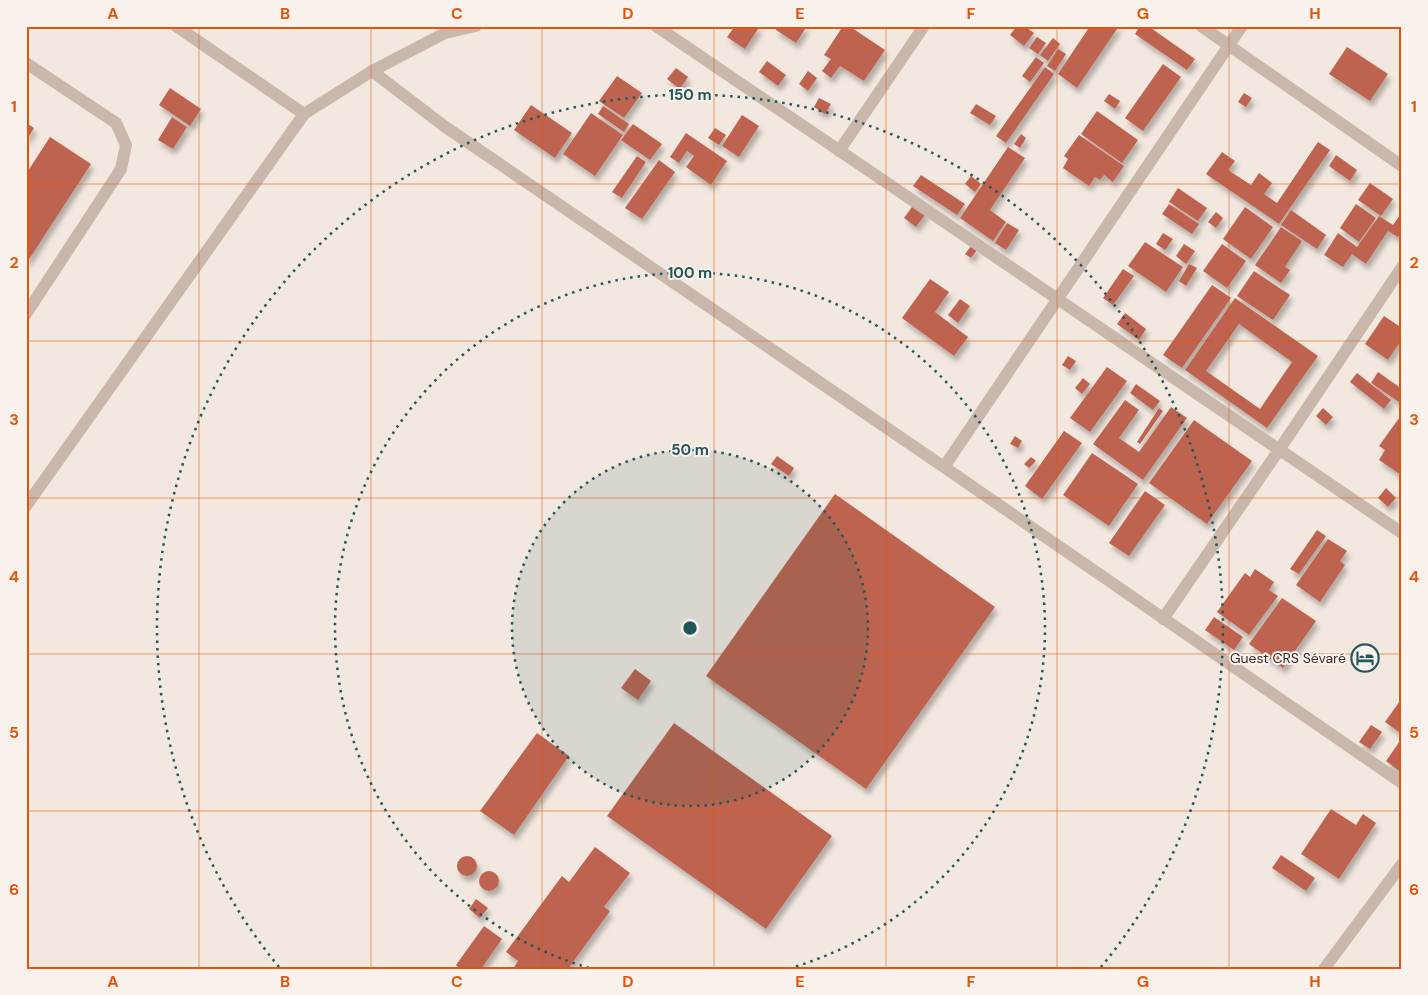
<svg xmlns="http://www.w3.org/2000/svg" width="1428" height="995" font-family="'DM Sans',sans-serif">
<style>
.building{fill:#be6350;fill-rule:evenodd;filter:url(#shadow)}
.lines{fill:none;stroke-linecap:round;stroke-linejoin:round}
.minor{stroke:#c9b7ac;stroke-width:12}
.grid{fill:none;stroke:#df570e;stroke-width:1;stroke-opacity:0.55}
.ring{fill:none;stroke:#225757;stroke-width:2.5;stroke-dasharray:2.5 5}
.labels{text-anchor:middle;stroke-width:4;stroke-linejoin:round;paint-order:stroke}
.poi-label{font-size:14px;fill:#382e2a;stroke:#f9f2ec;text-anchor:end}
.centre{fill:#225757;stroke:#f9f2ec;stroke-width:2.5}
.ring-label{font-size:15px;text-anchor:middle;font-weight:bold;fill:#225757;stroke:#f9f2ec;stroke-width:4;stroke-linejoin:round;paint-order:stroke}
.neatline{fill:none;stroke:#df570e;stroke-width:2}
.grid-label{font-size:16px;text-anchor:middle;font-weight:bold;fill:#df570e}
</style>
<defs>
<filter id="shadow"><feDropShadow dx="3" dy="5.5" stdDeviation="2.5" flood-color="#0004"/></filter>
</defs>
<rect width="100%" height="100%" fill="#f2e8df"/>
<!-- building -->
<path class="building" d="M735,26h25l-15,23 -18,-12z
M778,26h29l-11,17 -20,-13z
M843,26h6l36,24 -21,31 -24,-15 -9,12 -9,-7 9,-12 -7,-4z
M1017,26h7l10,7 -10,13 -14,-11z
M1090,26h29l-42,62 -19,-14z
M1140,26h8l47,33 -8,11 -52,-36z
M1037,37l9,6 -8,11 -9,-6z
M1053,38l7,6 -12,17 -8,-6z
M1347,47l41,27 -18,27 -41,-27z
M1058,49l8,5 -11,17 -8,-5z
M1036,57l8,6 -14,19 -8,-6z
M767,61l19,14 -8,11 -19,-14z
M1163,64l18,13 -38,54 -18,-13z
M1045,67l9,7 -48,69 -10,-7z
M676,68l12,9 -8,12 -13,-10z
M808,71l9,7 -9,13 -9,-7z
M617,76l25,17 -18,25 -25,-17z
M170,88l31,21 -11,17 -31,-21z
M1244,93l8,5 -6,9 -8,-5z
M1109,94l11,7 -5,8 -11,-8z
M819,98l12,6 -6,10 -11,-7z
M976,104l20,12 -6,9 -20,-12z
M531,105l41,28 -17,25 -41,-28z
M603,106l26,18 -5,8 -26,-18z
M1097,111l41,29 -16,23 -41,-29z
M591,113l32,22 -28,41 -32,-22z
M742,115l17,11 -20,31 -17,-11z
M172,117l15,10 -14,22 -15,-9z
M26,123l8,5 -8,13z
M633,124l29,20 -12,16 -29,-20z
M715,128l11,7 -7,10 -11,-7z
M686,133l41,28 -16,24 -25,-18 8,-11 -7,-5 -8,12 -9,-6z
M1021,134l5,4 -6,10 -6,-4z
M1079,135l45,31 -11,16 -9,-7 -4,5 -5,-3 -6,9 -26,-18 5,-9 -4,-3z
M50,137l41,27 -65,100v-90z
M1318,142l12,8 -51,74 -73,-50 16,-22 13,9 -7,9 23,15 8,-12 13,10 -8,11 13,9z
M1008,147l17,11 -35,52 16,12 -13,19 -33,-23z
M1336,155l21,15 -7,11 -21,-15z
M637,156l9,6 -24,36 -10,-6z
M659,160l16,12 -33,47 -17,-11z
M921,175l44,29 -8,11 -44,-29z
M971,176l10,8 -6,8 -10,-8z
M1370,183l23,16 -12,17 -23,-16z
M1178,188l29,20 -9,13 -29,-19z
M914,204l13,8 -11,15 -12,-9z
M1169,204l30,20 -7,10 -30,-20z
M1356,204l20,14 -17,24 -19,-14z
M1245,207l28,20 -22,32 -28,-20z
M1291,210l35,25 -9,14 -36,-24z
M1216,212l7,6 -7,10 -8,-6z
M1402,212v19l-4,6 -10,-6 -22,33 -14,-10 -9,13 -19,-12 14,-22 19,14 22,-31 14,9z
M1007,223l12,7 -13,20 -11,-7z
M1281,227l21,14 -17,26 5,3 -9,13 -26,-18z
M1163,233l10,6 -8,11 -9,-6z
M1145,242l38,25 -17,25 -38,-26z
M1184,244l11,7 -9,13 -10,-8z
M1222,244l24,17 -19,27 -24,-17z
M972,245l5,5 -6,8 -6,-4z
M1189,264l8,4 -11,18 -7,-5z
M1123,269l11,7 -21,29 -10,-7z
M1254,271l36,24 -17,25 -36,-24z
M930,279l19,13 -14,20 33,25 -14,19 -52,-38z
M1212,285l19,13 -49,70 -19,-13z
M1235,298l83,58 -51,72 -82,-58zM1239,324l53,38 -32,47 -54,-38z
M960,299l10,7 -12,17 -10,-8z
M1125,313l21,16 -7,11 -22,-16z
M1384,316l18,12v11l-14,21 -23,-16z
M1068,356l8,5 -6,9 -8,-5z
M1107,367l20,14 -37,51 -20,-14z
M1378,372l24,17v15l-31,-21z
M1357,373l34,27 -7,9 -34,-27z
M1083,378l7,6 -8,10 -7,-6z
M1136,384l24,17 -7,9 -23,-17z
M1125,400l14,10 -20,28 20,14 32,-45 16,11 -44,62 -50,-36z
M1159,408l4,3 -23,33 -3,-2z
M1323,408l10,9 -7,8 -10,-9z
M1402,414v59l-1,2 -22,-15 6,-10 -6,-4z
M1194,420l58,41 -45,63 -58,-41z
M1064,431l18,12 -40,56 -17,-13z
M1015,436l7,5 -4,7 -8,-4z
M1092,453l46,31 -29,42 -46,-31z
M777,456l17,12 -5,8 -18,-12z
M1031,457l5,4 -7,7 -5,-4z
M1386,488l10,10 -8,9 -10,-9z
M1145,491l20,14 -36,51 -20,-13z
M835,494l160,113 -129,182 -160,-113z
M1317,530l9,6 -27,38 -9,-5z
M1328,539l19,12 -7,10 5,4 -25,37 -24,-17z
M1255,569l19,13 -5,8 9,6 -29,39 -32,-23 28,-39 5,4z
M1282,598l34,23 -33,47 -34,-24z
M1214,617l29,20 -9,13 -29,-20z
M635,669l16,12 -13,19 -17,-12z
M1402,698v36l-17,-12z
M674,723l158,113 -66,93 -159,-113z
M1371,725l11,7 -12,17 -11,-7z
M537,733l32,23 -55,79 -34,-24z
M1402,738v35l-16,-12z
M1331,809l25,16 7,-11 13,9 -37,56 -38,-25z
M595,847l35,26 -26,34 6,4 -42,58h-55l5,-8 -12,-9 56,-76 7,6z
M1281,855l34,23 -9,13 -34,-23z
M457 866a10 10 0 1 1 20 0a10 10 0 1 1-20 0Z
M479 881a10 10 0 1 1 20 0a10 10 0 1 1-20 0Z
M476,899l12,9 -8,10 -11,-9z
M484,926l18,13 -21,30h-21l-4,-4z"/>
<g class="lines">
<!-- minor -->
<path class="minor" d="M176,26l128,88
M656,26l746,507
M1201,26l201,140
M26,63l90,60 10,22 -5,24 -95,145
M372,71l72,55 500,341 458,316
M839,151l85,-125
M944,467l298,-441
M26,506l278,-392 68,-43 73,-38 31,-7
M1163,619l116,-169 123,-183
M1324,969l78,-105"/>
</g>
<!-- grid -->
<path class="grid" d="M199,26v943M371,26v943M542,26v943M714,26v943M886,26v943M1057,26v943M1229,26v943M26,184h1376M26,341h1376M26,498h1376M26,654h1376M26,811h1376"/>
<!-- distance rings -->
<circle cx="690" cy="628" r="178" fill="#225757" fill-opacity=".12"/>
<g class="ring">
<circle cx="690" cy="628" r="178"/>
<path d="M589 968A355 355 0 1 1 791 968"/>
<path d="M279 967A533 533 0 1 1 1101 967"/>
</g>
<!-- icons -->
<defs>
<g id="hotel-ring" transform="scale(1.4375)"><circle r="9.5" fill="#f9f2ec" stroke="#225757" stroke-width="1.5"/><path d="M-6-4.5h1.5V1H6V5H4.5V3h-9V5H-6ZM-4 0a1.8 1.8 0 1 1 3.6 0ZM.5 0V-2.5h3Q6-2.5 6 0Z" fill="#225757"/></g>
</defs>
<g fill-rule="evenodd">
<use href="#hotel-ring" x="1365" y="658"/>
</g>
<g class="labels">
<!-- poi labels -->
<g class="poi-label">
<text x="1346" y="663">Guest CRS Sévaré</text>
</g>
</g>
<circle cx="690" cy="628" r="8" class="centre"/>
<g class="ring-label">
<text x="690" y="100">150 m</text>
<text x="690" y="278">100 m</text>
<text x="690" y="455">50 m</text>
</g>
<!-- border -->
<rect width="1428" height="995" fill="none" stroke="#f9f2ec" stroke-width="55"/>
<rect x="28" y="28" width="1372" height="940" class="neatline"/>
<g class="grid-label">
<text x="113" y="19">A</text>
<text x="285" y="19">B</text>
<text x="457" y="19">C</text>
<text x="628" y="19">D</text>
<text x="800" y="19">E</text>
<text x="971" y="19">F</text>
<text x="1143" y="19">G</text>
<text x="1315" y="19">H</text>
<text x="14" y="112">1</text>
<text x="1414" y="112">1</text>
<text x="14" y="268">2</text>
<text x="1414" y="268">2</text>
<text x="14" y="425">3</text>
<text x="1414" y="425">3</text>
<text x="14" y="582">4</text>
<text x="1414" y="582">4</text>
<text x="14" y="738">5</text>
<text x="1414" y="738">5</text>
<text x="14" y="895">6</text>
<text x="1414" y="895">6</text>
<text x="113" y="987">A</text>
<text x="285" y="987">B</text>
<text x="457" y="987">C</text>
<text x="628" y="987">D</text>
<text x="800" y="987">E</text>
<text x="971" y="987">F</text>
<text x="1143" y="987">G</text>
<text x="1315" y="987">H</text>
</g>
</svg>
